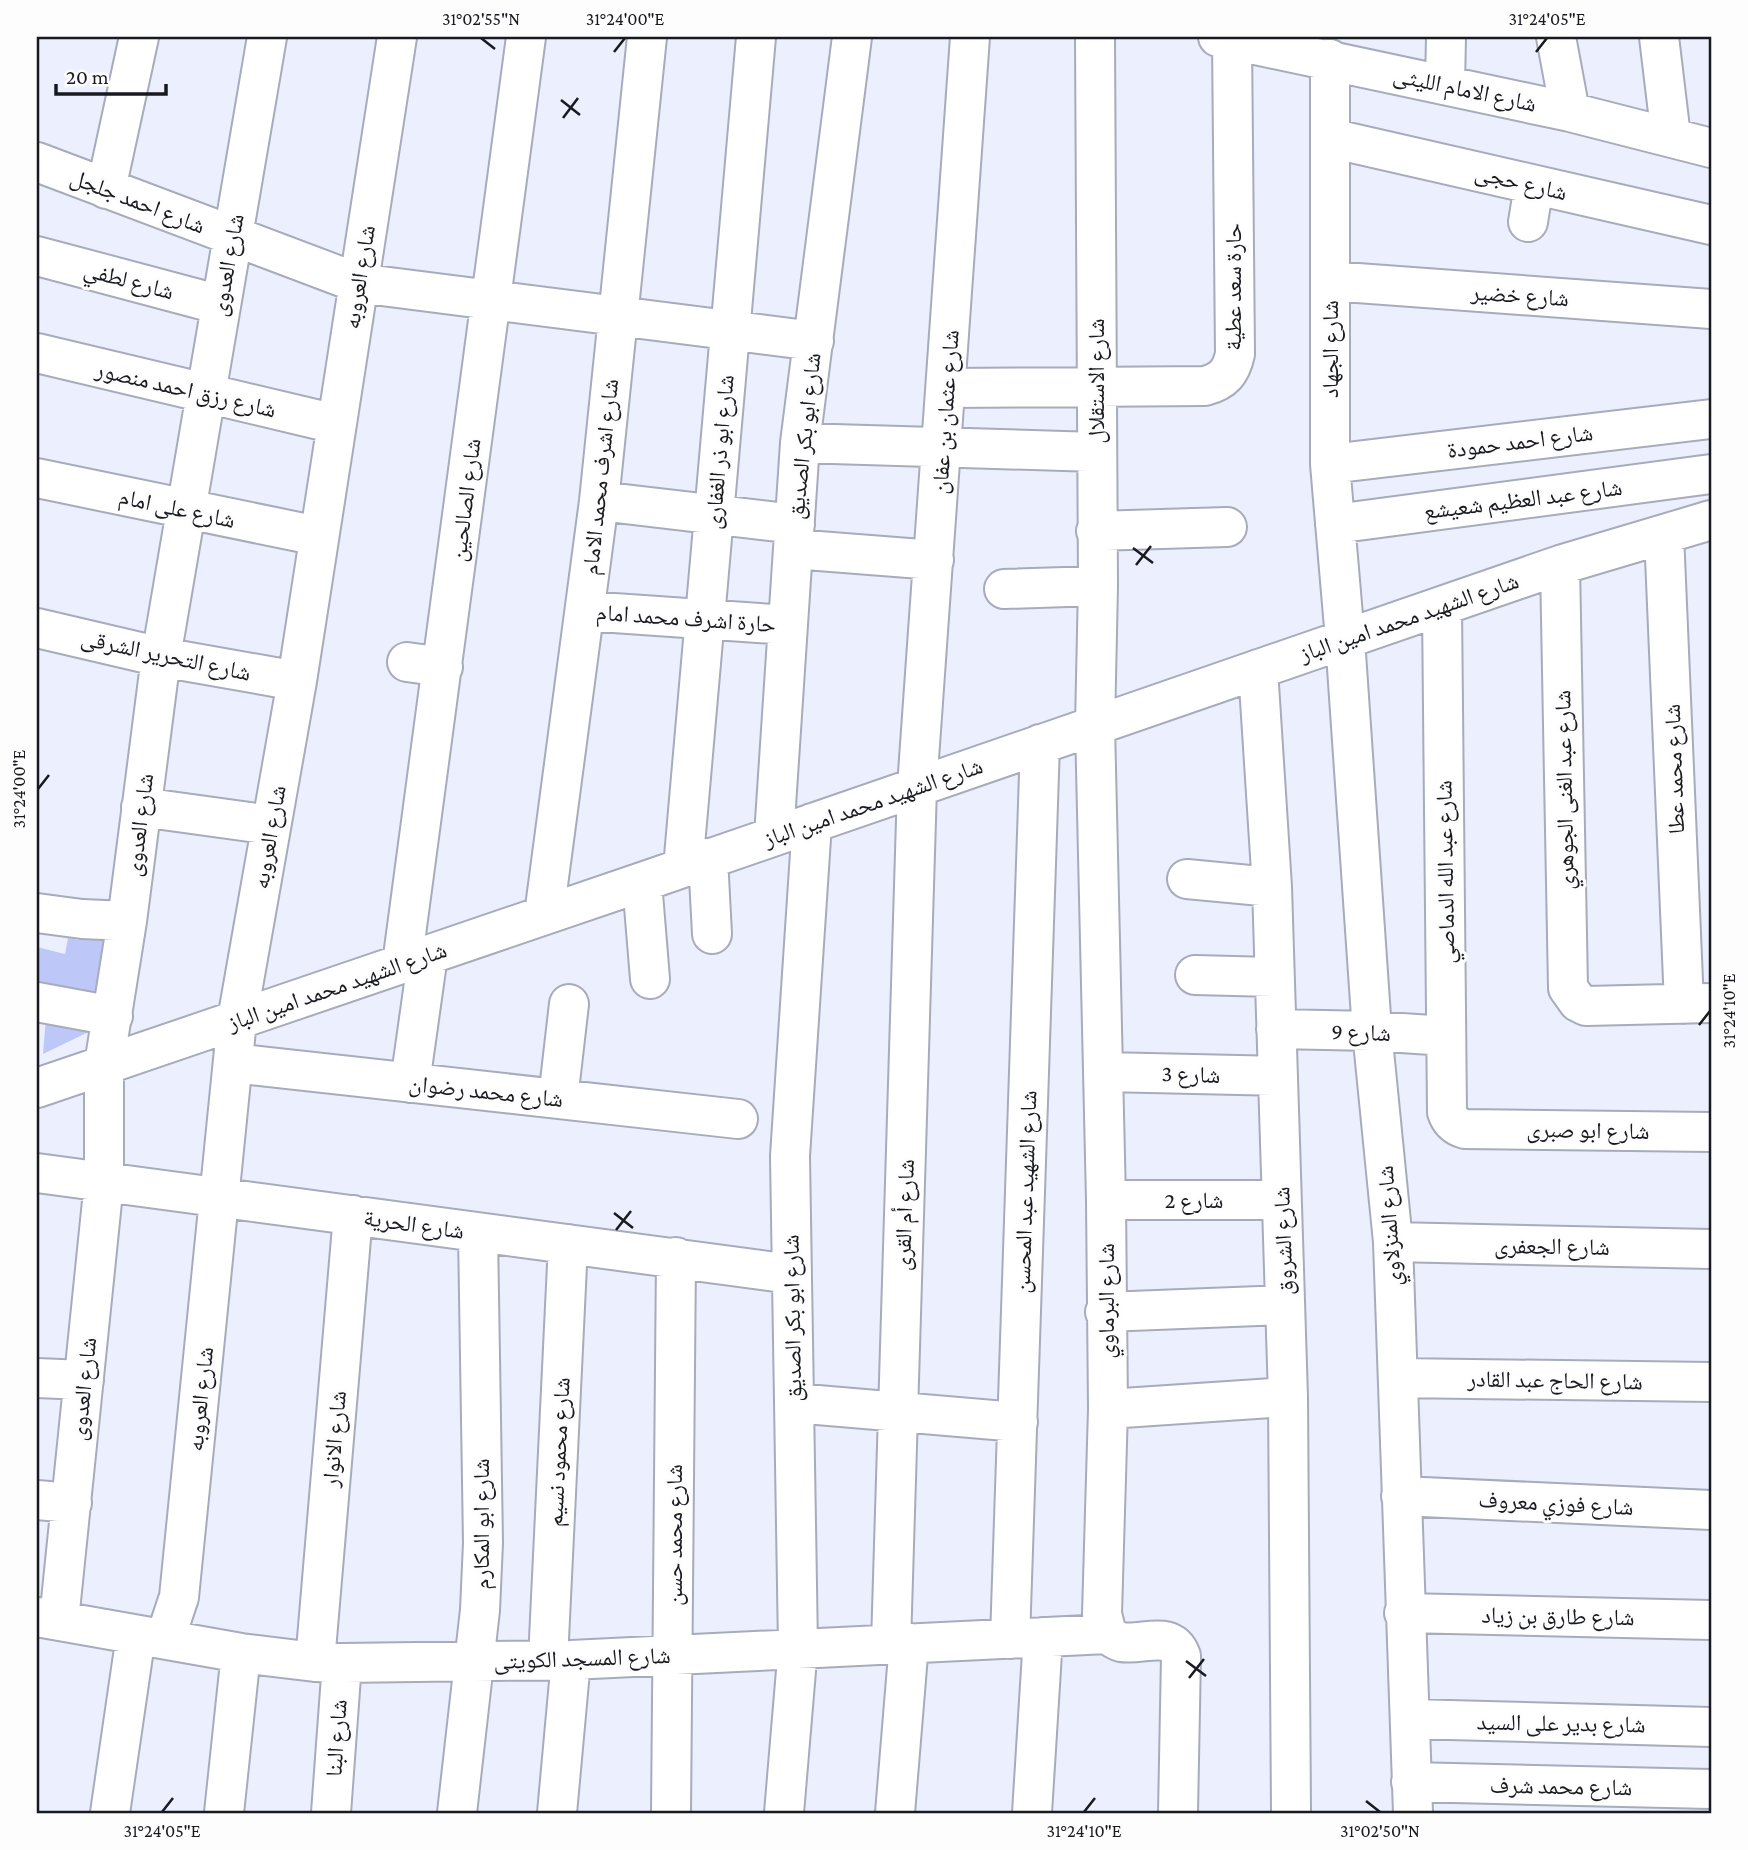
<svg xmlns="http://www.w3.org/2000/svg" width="1748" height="1850" font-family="'Crimson Pro','Noto Naskh Arabic',serif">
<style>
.building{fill:#bdc8f9}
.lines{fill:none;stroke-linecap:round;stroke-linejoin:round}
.minor-casing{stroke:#a7abbb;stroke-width:42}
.minor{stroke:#fff;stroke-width:38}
.ticks{fill:none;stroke:#181a20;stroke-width:2.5}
.labels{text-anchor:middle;stroke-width:6;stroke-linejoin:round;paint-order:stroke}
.street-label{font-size:23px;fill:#181a20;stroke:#fdfdfd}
.neatline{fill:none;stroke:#181a20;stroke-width:2.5}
.ticks-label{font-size:18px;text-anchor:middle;fill:#181a20}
</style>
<rect width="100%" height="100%" fill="#eceffd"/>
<!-- building -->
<path class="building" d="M82,919l36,8 -17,99 -58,28 5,-61 -11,-10v-36l28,7 3,-16 11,2z"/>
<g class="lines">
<!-- minor casing -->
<g class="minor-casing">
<path id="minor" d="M1095,37l3,549 -3,139 11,475 2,209 -6,205 5,20c4,3 10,7 14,8 22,4 50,-13 60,14l-3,157
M1218,37l352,75 141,36
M1556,37l14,75
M1659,37l12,100
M1330,59v405l15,175 27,392 21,211 20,571
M1445,85l1,-48
M1330,138l381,87
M37,162l321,121 456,58
M106,189l33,-152
M1528,222l6,-37
M37,256l184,49
M1330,281l381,28
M37,353l299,71
M946,388l259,-2c19,-5 26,-14 30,-32l-3,-314
M800,443l296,9
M1330,464l381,-45
M37,478l281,58
M599,501l196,23
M1335,524l376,-50
M1096,531l131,-4
M1664,534l20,470
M793,549l141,11
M1560,565l8,423 10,14 8,4 125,-3
M1004,589l94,-3
M1442,606l5,506c3,9 8,14 18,17l246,3
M585,611l203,14
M37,628l124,29 136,24
M407,662l36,5
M1258,669l14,218 16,510 3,416
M141,807l130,18
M774,836l26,-393 52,-406
M708,858l4,76
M683,868l73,-831
M1187,879l85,8
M642,882l8,97
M37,913l45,6 45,2
M544,915l55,-414 48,-464
M402,964l124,-927
M1195,975l79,2
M37,1002l76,14
M1276,1029l96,2 74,5
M233,1063l505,56
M1104,1072l174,4
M410,1083l18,-128
M37,1088l605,-206 918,-317 151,-45
M558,1099l11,-95
M37,1173l754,101
M1106,1200h175
M1393,1242l318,7
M1105,1312l179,-7
M37,1378l47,2
M1398,1378l313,4
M794,1403l224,19
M1108,1409l180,-12
M1401,1496l310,14
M37,1500l35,3
M1404,1613l307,7
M37,1617l204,36 74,9 27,1 229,-3 536,-26
M59,1620l45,-438v-117l23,-144 34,-264 106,-620
M165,1639l14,-42 58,-577 60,-339 100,-644
M1010,1639l30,-895
M891,1644l26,-857 53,-750
M548,1660l20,-416
M315,1662l38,-447
M1410,1719l301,8
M1411,1782l300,7
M110,1813l26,-178
M224,1813l17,-160
M331,1813l11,-150
M457,1813l23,-203 3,-67 -5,-310
M557,1813l14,-153
M671,1813l5,-556
M784,1813l14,-166 -8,-491 22,-333
M895,1813l14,-170
M1032,1813l11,-176"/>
</g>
<!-- minor -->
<use href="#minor" class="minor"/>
</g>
<!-- ticks -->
<path class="ticks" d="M481,38l14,11M614,52l11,-14M1536,52l11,-14M561,100l19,15M563,118l15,-20M1133,548l20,15M1136,565l15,-19M38,789l11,-14M1699,1025l11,-14M614,1213l19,15M616,1230l15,-19M1186,1661l20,15M1189,1678l15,-19M1366,1801l14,11M162,1812l11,-14M1084,1812l11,-14"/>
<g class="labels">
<!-- street labels -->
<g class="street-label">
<text transform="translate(1465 89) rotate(12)" y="8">شارع الامام الليثى</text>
<text transform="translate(1521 182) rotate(13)" y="8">شارع حجى</text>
<text transform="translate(138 201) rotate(21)" y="8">شارع احمد جلجل</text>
<text transform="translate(227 265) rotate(-80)" y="8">شارع العدوى</text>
<text transform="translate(359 277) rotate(-81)" y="8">شارع العروبه</text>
<text transform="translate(129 280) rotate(15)" y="8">شارع لطفي</text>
<text transform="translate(1233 287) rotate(-90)" y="8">حارة سعد عطية</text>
<text transform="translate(1520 295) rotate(4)" y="8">شارع خضير</text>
<text transform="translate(1330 349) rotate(-90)" y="8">شارع الجهاد</text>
<text transform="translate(1096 381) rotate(-90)" y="8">شارع الاستقلال</text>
<text transform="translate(186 389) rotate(13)" y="8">شارع رزق احمد منصور</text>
<text transform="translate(945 412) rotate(-86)" y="8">شارع عثمان بن عفان</text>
<text transform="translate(804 436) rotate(-84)" y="8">شارع ابو بكر الصديق</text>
<text transform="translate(1520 441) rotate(-7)" y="8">شارع احمد حمودة</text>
<text transform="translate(719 452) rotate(-85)" y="8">شارع ابو ذر الغفارى</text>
<text transform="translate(600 477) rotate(-84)" y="8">شارع اشرف محمد الامام</text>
<text transform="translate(1523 499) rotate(-7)" y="8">شارع عبد العظيم شعيشع</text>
<text transform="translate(465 500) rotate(-83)" y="8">شارع الصالحين</text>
<text transform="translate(177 508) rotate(12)" y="8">شارع على امام</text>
<text transform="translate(1409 617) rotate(-19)" y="8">شارع الشهيد محمد امين الباز</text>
<text transform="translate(686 618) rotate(4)" y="8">حارة اشرف محمد امام</text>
<text transform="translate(166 655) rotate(12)" y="8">شارع التحرير الشرقى</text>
<text transform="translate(1674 769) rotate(-92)" y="8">شارع محمد عطا</text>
<text transform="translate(1564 790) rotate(-91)" y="8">شارع عبد الغنى الجوهري</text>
<text transform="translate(873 802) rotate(-19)" y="8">شارع الشهيد محمد امين الباز</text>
<text transform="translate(139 825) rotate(-83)" y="8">شارع العدوى</text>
<text transform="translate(269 837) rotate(-80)" y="8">شارع العروبه</text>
<text transform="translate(1445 872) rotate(-91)" y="8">شارع عبد الله الدماصي</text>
<text transform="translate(337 986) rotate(-19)" y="8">شارع الشهيد محمد امين الباز</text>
<text transform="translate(1361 1032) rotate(2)" y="8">شارع 9</text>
<text transform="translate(1191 1074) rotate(2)" y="8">شارع 3</text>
<text transform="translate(486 1091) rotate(6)" y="8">شارع محمد رضوان</text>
<text transform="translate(1588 1130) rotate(1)" y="8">شارع ابو صبرى</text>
<text transform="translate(1025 1192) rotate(-88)" y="8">شارع الشهيد عبد المحسن</text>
<text x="1194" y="1208">شارع 2</text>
<text transform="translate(904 1215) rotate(-88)" y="8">شارع أم القرى</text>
<text transform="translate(414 1224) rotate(8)" y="8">شارع الحرية</text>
<text transform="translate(1389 1226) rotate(-94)" y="8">شارع المنزلاوي</text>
<text transform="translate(1283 1241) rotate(-92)" y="8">شارع الشروق</text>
<text transform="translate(1552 1246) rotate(1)" y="8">شارع الجعفرى</text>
<text transform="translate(1106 1301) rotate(-90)" y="8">شارع البرماوي</text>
<text transform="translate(792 1318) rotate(-91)" y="8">شارع ابو بكر الصديق</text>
<text transform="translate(1555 1380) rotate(1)" y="8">شارع الحاج عبد القادر</text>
<text transform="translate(83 1389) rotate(-84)" y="8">شارع العدوى</text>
<text transform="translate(200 1399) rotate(-84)" y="8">شارع العروبه</text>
<text transform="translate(334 1439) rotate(-85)" y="8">شارع الانوار</text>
<text transform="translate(558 1452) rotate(-87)" y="8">شارع محمود نسيم</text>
<text transform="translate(1556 1503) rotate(3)" y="8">شارع فوزي معروف</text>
<text transform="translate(481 1524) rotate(-90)" y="8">شارع ابو المكارم</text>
<text transform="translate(674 1535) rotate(-90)" y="8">شارع محمد حسن</text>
<text transform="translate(1558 1616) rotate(1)" y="8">شارع طارق بن زياد</text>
<text transform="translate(582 1658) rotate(-2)" y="8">شارع المسجد الكويتى</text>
<text transform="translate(1561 1723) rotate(1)" y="8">شارع بدير على السيد</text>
<text transform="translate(336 1738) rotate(-86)" y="8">شارع البنا</text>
<text transform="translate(1561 1786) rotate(1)" y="8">شارع محمد شرف</text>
</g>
</g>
<!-- border -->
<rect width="1748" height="1850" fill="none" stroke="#fdfdfd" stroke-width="77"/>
<!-- scale -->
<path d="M56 84v10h110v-10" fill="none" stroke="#181a20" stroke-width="3.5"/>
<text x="66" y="84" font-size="21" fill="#181a20" stroke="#fdfdfd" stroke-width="5" paint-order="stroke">20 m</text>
<rect x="38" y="38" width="1672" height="1774" class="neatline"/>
<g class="ticks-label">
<text x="481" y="25">31°02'55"N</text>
<text x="625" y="25">31°24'00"E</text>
<text x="1547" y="25">31°24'05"E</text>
<text transform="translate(19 789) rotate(-90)" y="6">31°24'00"E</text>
<text transform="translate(1729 1011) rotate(-90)" y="6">31°24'10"E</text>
<text x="162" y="1837">31°24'05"E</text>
<text x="1084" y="1837">31°24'10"E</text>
<text x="1380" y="1837">31°02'50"N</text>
</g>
</svg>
